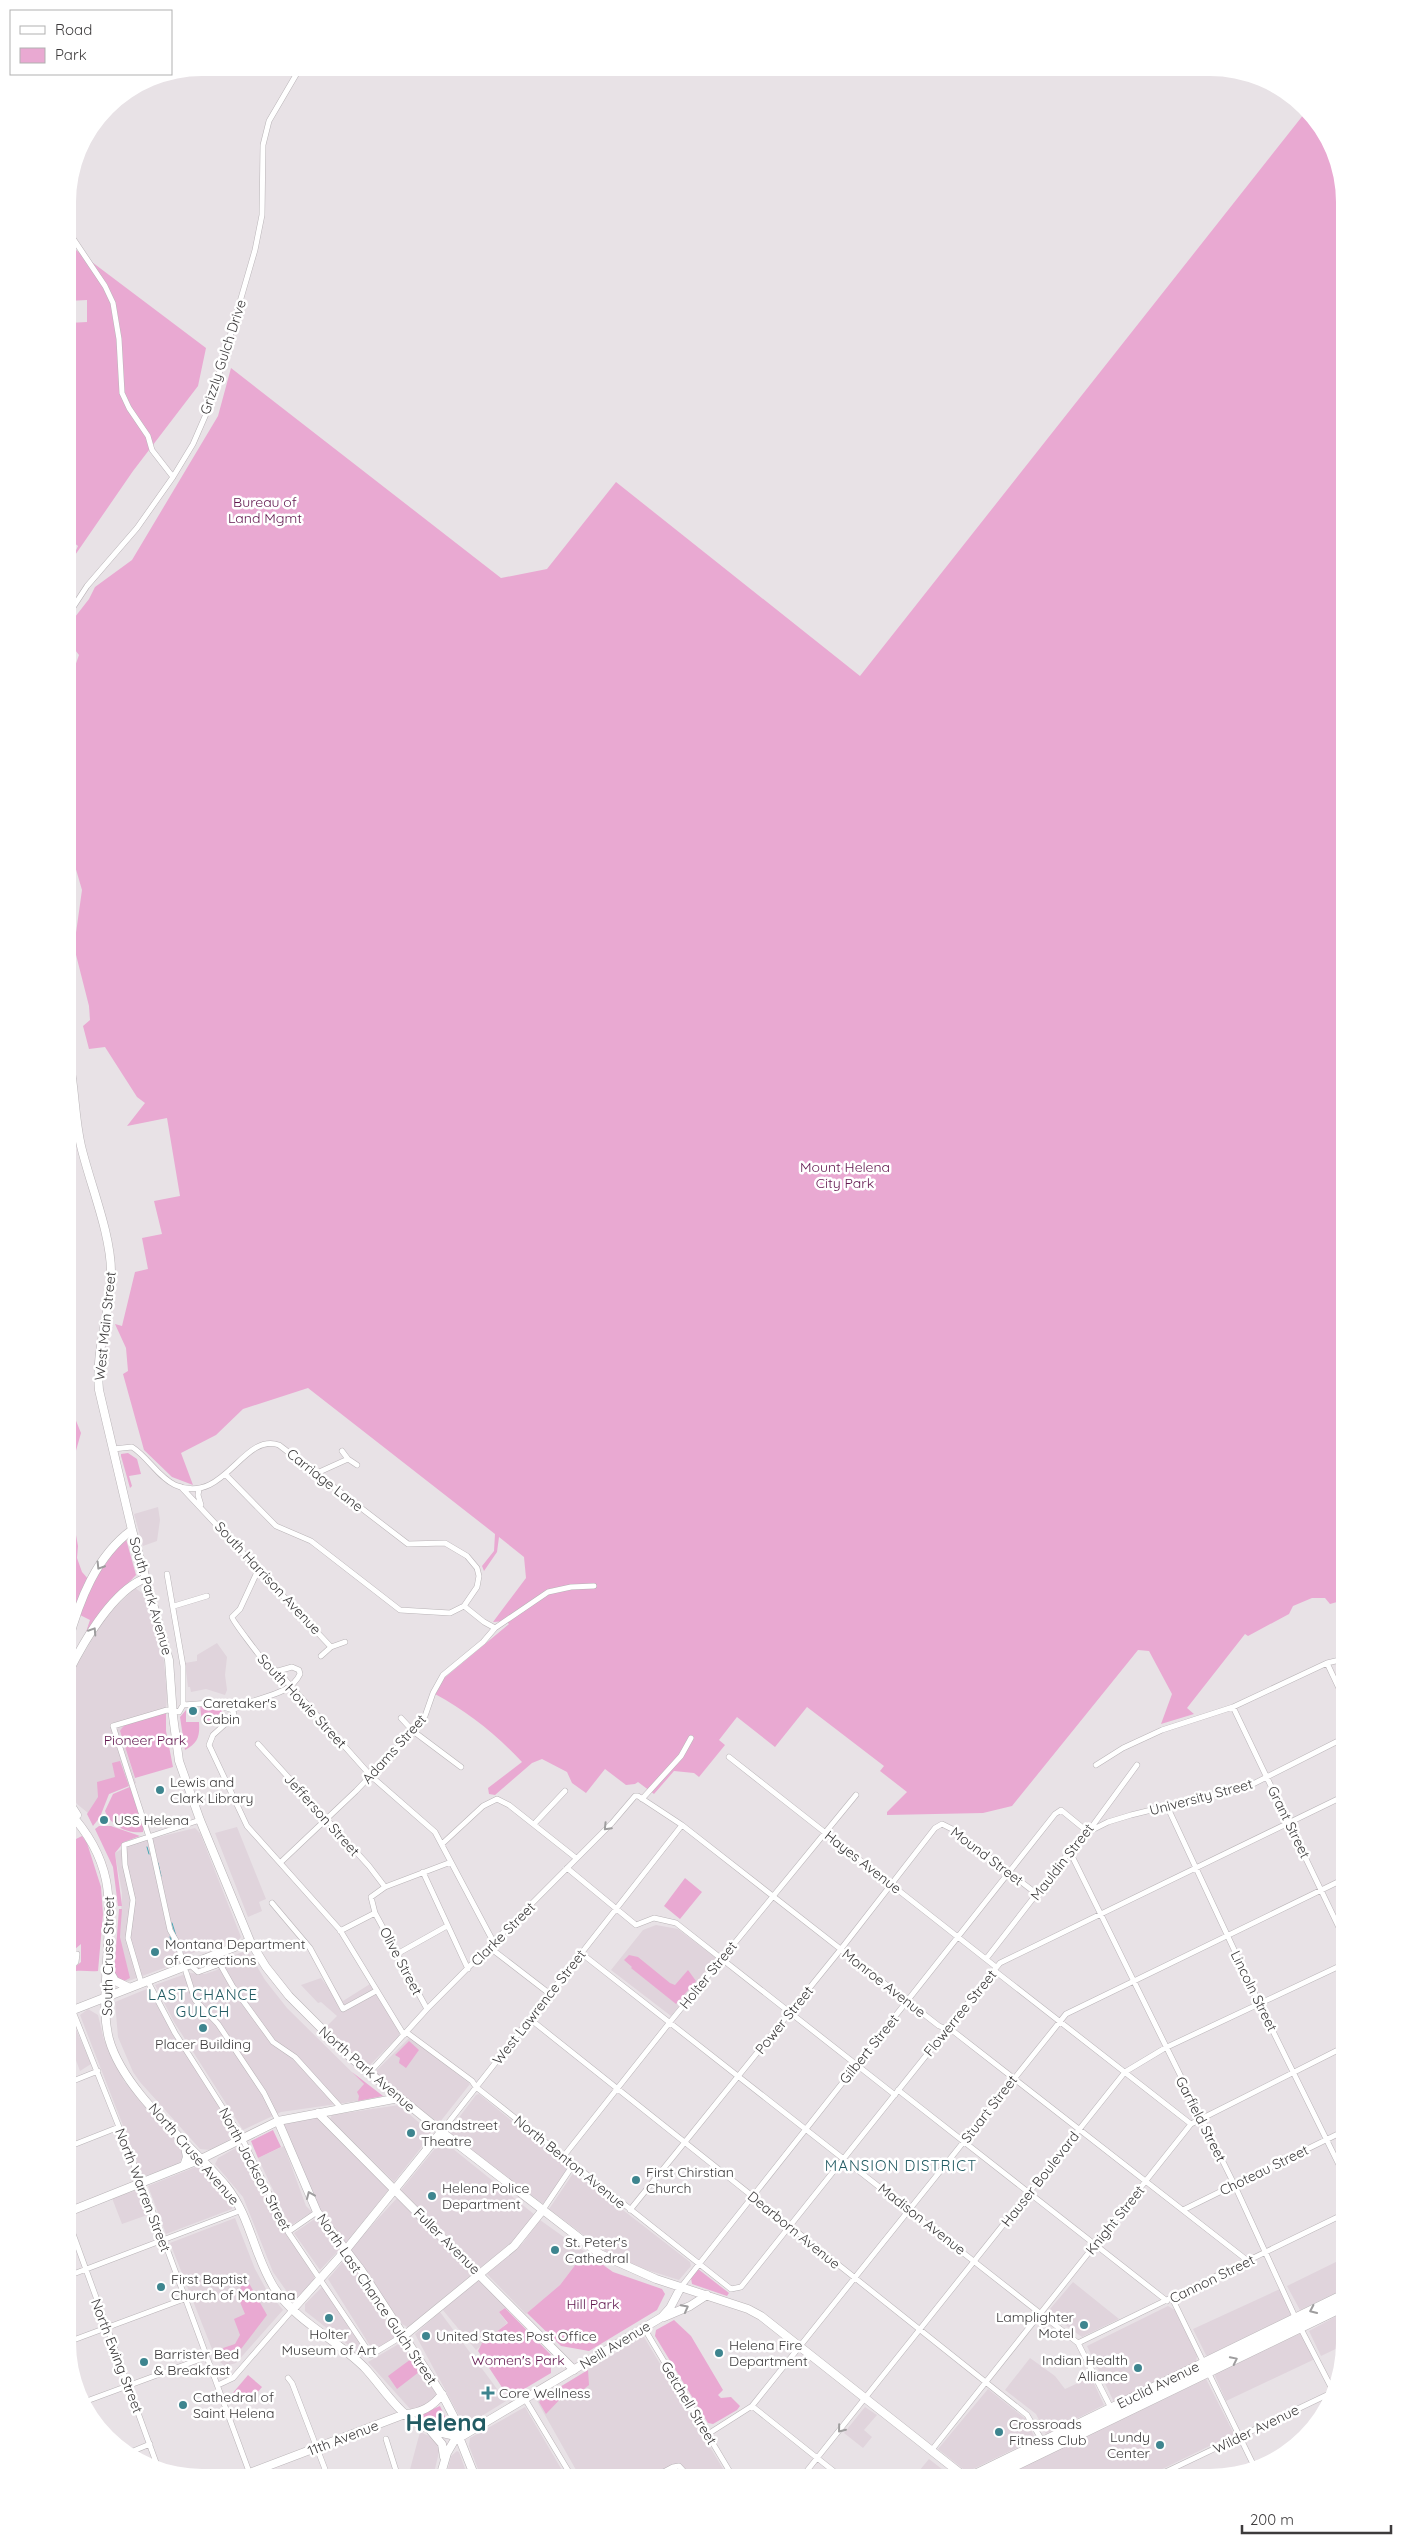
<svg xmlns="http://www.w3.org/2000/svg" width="1412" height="2545" font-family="Quicksand,sans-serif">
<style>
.built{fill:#e0d4dc}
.green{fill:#e9a9d2}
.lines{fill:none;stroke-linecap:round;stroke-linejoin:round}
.stream{stroke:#43a7b5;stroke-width:1}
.street-casing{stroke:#b9b4b7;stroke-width:6}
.secondary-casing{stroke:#b9b4b7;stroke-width:9}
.highway-casing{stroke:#b9b4b7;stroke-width:11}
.street{stroke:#fff;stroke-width:5}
.secondary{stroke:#fff;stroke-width:8}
.highway{stroke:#fff;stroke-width:10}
.street-bridge-casing{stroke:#b9b4b7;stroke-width:6;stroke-linecap:butt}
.street-bridge{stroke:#fff;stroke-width:5}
.oneway{stroke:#9e9d9e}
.poi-dot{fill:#3e858f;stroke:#fff;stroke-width:2}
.labels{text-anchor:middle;stroke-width:5;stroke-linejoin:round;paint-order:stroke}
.street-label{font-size:14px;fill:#3d3b3c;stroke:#fff}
.park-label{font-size:14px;fill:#61174e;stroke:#fff}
.poi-label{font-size:14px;fill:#3d3b3c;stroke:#fff;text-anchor:start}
.neighbourhood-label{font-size:15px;letter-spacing:1px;fill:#225b63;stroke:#fff}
.town-label{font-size:24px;font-weight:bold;fill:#225b63;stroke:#fff}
</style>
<rect width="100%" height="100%" fill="#e8e2e6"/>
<!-- built -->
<path class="built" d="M158,1507l2,13 -3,21 -14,5 -9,-32z
M135,1588l10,7 10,30 9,37 3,32 -1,18 -46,19 16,52 -27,11 -14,9 -7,10 -11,-9 -9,-15v-109l38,-64z
M217,1643l10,14 -2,18 2,15 -2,5 -19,-6 -15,3 -1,-5h-2l-3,-24 12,-2v-6z
M237,1827l29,72 -7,3 3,9 -14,6 -33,-84z
M195,1828l5,5 41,104 -3,4 -13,5 -4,-3 -31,11 -4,6 -63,23 -3,-46 2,-44 -7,-40 15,-9z
M656,1925l22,4 39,30 -46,57 -60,-46 32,-40z
M245,1951l4,2 16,27 22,28 77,76 -6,17 -77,11 -38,18 -69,-108 -19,-37 33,-12 17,1 12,-4 8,-7v-4z
M321,1978l9,12 5,-2 8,13 27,-17 29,48v4l-29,29 -7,-2 -37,-36 11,-11 -16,-14 -3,1 -17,-18z
M149,1988l89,147 -28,15 -10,-1 -60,-67 -7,-10 -15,-35 -3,-35z
M88,2009l10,6 6,25 20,41 59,66 2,4 -6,13 -36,13 -63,-162z
M70,2015l21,49 -11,7 -12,-32v-23z
M410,2037l60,47 -30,38h-3l-61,-49 1,-3z
M479,2094l87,71v7l-23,32 -95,-72 28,-37z
M399,2105l33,29 -38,48 -64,-63 2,-4z
M317,2116l72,73 -42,53h-4l-24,-32 -35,-84 1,-3z
M442,2140l93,75 -21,26 -34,27 -79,-78z
M241,2145l44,87 29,44v4l-16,18 -8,-2 -17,-24 -30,-75 -28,-33 3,-6z
M284,2146l22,60 6,6 -22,14 -32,-68z
M198,2166l28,29 5,7 1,7 -66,25 -18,-48z
M574,2172l116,90 1,4 -12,14 -35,-11 -35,-15 -60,-45z
M140,2189l10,25 -28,10 -10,-26z
M398,2197l73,75 -1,5 -61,51 -7,-4 -53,-74z
M235,2218l20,51 11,20 17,21 -47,53 -11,3 -9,-7 -46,-116z
M316,2218l23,32 -19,20 -26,-37z
M540,2220l45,32 -25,33 -34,29 -39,-40 36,-31z
M1344,2258v31l-44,21 -13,-24z
M345,2259l14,16 40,60 -25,17 -46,-73z
M477,2281h3l26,26 -7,5 8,11 -31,27 -34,-41z
M1073,2282l46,37 -37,18 -32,-23v-5z
M323,2286l45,70 -3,2 -60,-47v-7z
M1280,2289l11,26 -84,41 -1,-1 -13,-26z
M1168,2306l7,4 22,46 -1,6 -82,40 -27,-56z
M440,2312l66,89 -39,24 -5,-4 -47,-87z
M1344,2312v33l-23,11 -12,-25z
M1299,2334h3l13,25 -89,42 -11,-25 1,-3z
M642,2337h2l84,140h-148l-43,-76z
M402,2342l9,10 26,44 -3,6 -22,9 -44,-49z
M1030,2358l25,18 10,13 26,-12 13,28 -58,29 -10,-20 -31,-24z
M1206,2379l28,55 -88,43h-144z
M988,2389l39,31 8,19 -68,33 -29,-23z
M525,2407l41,70h-85l-12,-31 1,-8z
M865,2407l12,8 -13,15 8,7 -9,11 -19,-15z
M420,2432l14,6 6,10 -7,29h-25z
M457,2451l2,1 9,25h-22l5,-21z
M929,2459l23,18h-38z"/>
<!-- green -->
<path class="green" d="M1304,114l30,36 10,52v1398l-14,4 -5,-6h-13l-19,8 -4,8 -41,22 -3,-2 -58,74 7,6 -33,10 11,-30 -23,-43 -11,-1 -126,156 -29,7 -96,2v-3l20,-20 -27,-21 4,-5 -77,-59 -32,40 -38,-30 -18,23 6,5 -26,32 -5,-4 -20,-2 -20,23 -16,-12 -3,2 -9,1 -21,-16 -19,24 -14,-10 -5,-11 -25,-13 -10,4 -37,32 -6,-1 -1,-6 34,-26c-26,-28 -54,-50 -87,-68l8,-15 66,-55 -3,-3 -13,1 33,-44 -2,-21 -25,-20 -2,15 -13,19 -2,-5 12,-15 1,-17 -187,-146 -65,21 -27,26 -35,18 12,32 -21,-8 -28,-27 -21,-76 5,-3 -2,-23 -11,-24 7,2 13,-54 13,-3 -6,-31 20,-4 -8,-33 26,-5 -13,-78 -40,8 18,-23 -8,-6 -32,-50 -16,2 -6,-23 7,-6 -1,-14 -15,-59 8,-57 -14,-48v-156l11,-31 -11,-14v-10l7,-14 14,-18 6,-12 37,-27 86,-144 13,-48 270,210 46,-9 69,-87 244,194z
M68,244l138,104 -8,38 -65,85 -62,90 7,-15 -10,-8v-215l19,-1v-22l-19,1z
M68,1406h2l11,27 -13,46z
M128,1453l9,6 4,15 -12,2 3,10 -2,2 -9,-32v-2z
M68,1491l10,55 -1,12 5,14 7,8 -21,53z
M126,1539l10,36 -24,25 -29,41 7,-21 -12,-6c12,-24 24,-61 48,-75z
M211,1703l11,5 1,12 -18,5 -4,-10 -1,-11z
M186,1710v12h13c1,14 -1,21 -14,28l-5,-33z
M166,1712v19l7,36 -38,11 -15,-47c7,-13 32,-15 46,-19z
M120,1761l9,25 -20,8 -9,23 -7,9 -6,-12 11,-17 -1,-15 18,-5 -3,-14z
M132,1786l11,40v6c-16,2 -33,-7 -38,-21l8,-17z
M99,1826h12l29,10 -16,6 -9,11 7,53h-4l-5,-39 -18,-38z
M82,1836l5,7 14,44 2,27 -5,57c-11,1 -19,-2 -30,2l13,-11v-18l-13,11v-112z
M685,1878l17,14 -22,27 -16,-13z
M119,1909h3l-2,28 10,41 -8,4 -8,-8z
M629,1955l9,2 32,26 5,2 13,-15 8,11 -20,23 -45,-36 1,-1 -8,-7z
M409,2041l10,9 -13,18 -7,-5 1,-5 -5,-3z
M352,2072l31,24 -25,5 1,-5 -2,-4 7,-8z
M273,2130l8,17 -23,11 -7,-17z
M585,2252l28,20 49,17 3,5 -8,16 -68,41 -28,-5 -34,-33 33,-28z
M698,2269l31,24 -2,3 -35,-12 -1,-6z
M241,2277l5,1 21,37 -26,34 -16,5 -2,-6 12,-4 5,-9 -6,-16 11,-5 -8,-19 4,-8 -2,-8z
M505,2308l46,47v18l-42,25 -31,-47 4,-8 26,-20 -9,-11z
M674,2320l17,16 32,54 -5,5 3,3 10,-1 9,9 -3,4 -24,14 -5,-1 -53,-87 1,-6z
M411,2359l8,13 -22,17 -9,-13z
M588,2370l1,15 -5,4 -29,1z
M248,2375l14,12 -11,13 -12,-9 -9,9 2,-6z
M554,2392l3,3 5,-2 2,2 -18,19 -7,-12 9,-9 4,2z
M440,2406l9,19 -16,-3 -14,-7z"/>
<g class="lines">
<!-- stream -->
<path class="stream" d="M147,1847l2,7
M158,1863l3,13
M172,1923l4,13
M170,1937l5,12"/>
<!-- street casing -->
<g class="street-casing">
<path id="street" d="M68,231l37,55 8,17 6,36 3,54 7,15 19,28 4,14 21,27
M68,615l19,-29 50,-58 36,-51 20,-33 17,-39 45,-155 7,-35 1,-70 6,-24 31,-53
M113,1449l19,-2c16,10 26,30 43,38 50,21 67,-53 104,-40l129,99 37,-1 22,13 10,12 2,8 -2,11 -13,19 -14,7 -50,-3 -89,-69 -35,-15 -50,-51
M342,1451l6,8
M317,1473l31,-14 9,6
M181,1487l150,160
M199,1489l-1,6 3,10
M259,1568l-19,41 -8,8c0,3 29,41 33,45 5,5 11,7 16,13
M167,1574l16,92v39
M174,1606l33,-10
M464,1606l20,16 11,6 53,-36 23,-5 23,-1
M321,1656l10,-9 14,-5
M1327,1663l17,36
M298,1694l73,82 64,56 59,111
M1233,1707l111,231
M233,1710l1,6 -21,19 -4,10 38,81 93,104 64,105
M233,1710c20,-14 56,-12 67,-36l-1,-4 -7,-3 -14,4
M401,1718l12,13 48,36
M258,1744l111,122 16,21
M729,1757l267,210
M1096,1765l27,-17 39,-18 71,-23 94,-44 17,-4
M642,1799l39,-43 10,-18
M1167,1806l92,197 85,172
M534,1824l31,-33
M148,1834l-35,-108 54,-16 12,2 4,-7 28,-2 22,7
M150,1839l20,91 8,14 4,17
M442,1844l41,-38 14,-7 12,6 67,53
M1070,1852l164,332 62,135
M281,1862l75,-71 57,-60 12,-15 8,-23 10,-18 40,-33 12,-14
M567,1868l69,57 18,-7 22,5 219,172
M423,1872l45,97
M272,1903l38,45 33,61 33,-18
M340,1931l35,-18
M489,1947l61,47
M581,1953l497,390 34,67
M216,1954l4,10 13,23 40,55 22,15 47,52
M397,1954l50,-28
M986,1959l94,-121 8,-6 49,-67
M189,1964l9,8 22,-8
M68,1970l8,-8 1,-8h-6l-3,6
M995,1971l196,153
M186,1972l9,28 23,24 46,69 14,28
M147,1980l28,53 67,105 46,94 83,123 33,-20
M141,1982l-13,-44 5,-38 -8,-35 -1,-20 76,-25
M68,1999l94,236 89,242
M427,2009l-52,-96 -4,-16 14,-10 66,-25
M530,2019l497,396 16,27
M406,2032l66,49 4,6 255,202 10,-2 259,-324 344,-167
M369,2073l58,-64 185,-186 23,-27h3l44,29 257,201 14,5 295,230
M68,2083l30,-12
M898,2090l269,211
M441,2132l241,-307
M68,2147l51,-20
M563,2157l107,-135 186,-227
M630,2210l211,-261 94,-121 7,-4 10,5 85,65
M1183,2210l161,-79
M542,2211l31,-46
M68,2220l89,245
M288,2232l29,-20
M68,2276l174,-66
M681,2287l374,-473 6,-4 27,22 20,-10 23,-7 118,-29 95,-48
M1172,2298l83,170
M1300,2327l31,60
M644,2328l89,149
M68,2342l116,-43
M1078,2343l266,-129
M288,2378l4,5 36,94
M218,2385l15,-7 60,-69
M525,2399l47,78
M84,2402l122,-45
M752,2406l89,71
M708,2434l44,-28 314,-392 278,-135
M386,2439l12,38
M931,2451l260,-327 153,-77
M126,2454l24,-10
M660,2477v-3l13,-7 6,-1 10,11
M802,2477l323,-405 40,-24 179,-84
M1155,2477l174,-83"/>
</g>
<!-- secondary casing -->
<g class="secondary-casing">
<path id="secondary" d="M68,1055c7,30 6,61 13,91 9,38 30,88 30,126 0,40 -16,78 -12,118l33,140 37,130 4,56 6,45 21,59 50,121 16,26 23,29 61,61 97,79 153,118 56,25 92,30 13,7 204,161
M68,1642c11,-41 28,-86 64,-112
M68,1673c15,-30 45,-83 78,-95
M68,1801l9,14
M68,1811c52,56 41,99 38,169 -1,20 -2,40 3,59 15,54 81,104 117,147 25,31 28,71 49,103 23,34 61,50 89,78 16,17 29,39 48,53 14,10 31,13 47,17
M107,1967l8,14 13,6
M68,2012l182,-71
M318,2113l256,257
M278,2121l39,91 44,58 83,128 13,25 2,14 16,40
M184,2142l3,15 -3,9
M68,2212l133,-53 77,-38 121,-23
M293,2309l52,-58 96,-119
M664,2317l26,-11 17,-11
M405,2335l109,-89 28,-35
M430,2430l12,14 2,13
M239,2477l166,-63c16,-1 28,-7 37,-20
M440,2477l7,-24 7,-12 208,-124 8,-9 11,-21"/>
</g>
<!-- highway casing -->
<g class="highway-casing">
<path id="highway" d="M971,2477l373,-182
M991,2477l353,-171"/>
</g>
<!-- street -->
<use href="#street" class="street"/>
<!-- secondary -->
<use href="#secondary" class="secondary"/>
<!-- highway -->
<use href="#highway" class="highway"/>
<!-- street-bridge casing -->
<g class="street-bridge-casing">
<path id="street-bridge" d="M281,1675l17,19"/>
</g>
<!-- street-bridge -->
<use href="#street-bridge" class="street-bridge"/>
</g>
<!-- one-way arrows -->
<defs><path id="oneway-chevron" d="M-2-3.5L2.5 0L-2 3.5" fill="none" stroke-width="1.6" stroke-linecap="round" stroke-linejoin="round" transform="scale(1.25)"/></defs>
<g class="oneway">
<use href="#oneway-chevron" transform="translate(100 1566) rotate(122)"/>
<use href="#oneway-chevron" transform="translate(93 1631) rotate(-57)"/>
<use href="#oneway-chevron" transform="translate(607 1827) rotate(134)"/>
<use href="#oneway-chevron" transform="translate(310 2195) rotate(-113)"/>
<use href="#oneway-chevron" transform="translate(685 2308) rotate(-28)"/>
<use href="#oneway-chevron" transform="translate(1313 2310) rotate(155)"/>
<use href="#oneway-chevron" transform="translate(1234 2360) rotate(-26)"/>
<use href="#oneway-chevron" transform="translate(841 2429) rotate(129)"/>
</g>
<!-- markers -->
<g class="poi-dot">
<circle cx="193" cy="1711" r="5"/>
<circle cx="160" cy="1790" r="5"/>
<circle cx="104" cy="1820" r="5"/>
<circle cx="155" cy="1952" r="5"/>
<circle cx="203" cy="2028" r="5"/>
<circle cx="411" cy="2133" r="5"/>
<circle cx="636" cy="2180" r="5"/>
<circle cx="432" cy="2196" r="5"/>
<circle cx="555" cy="2250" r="5"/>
<circle cx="161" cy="2287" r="5"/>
<circle cx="329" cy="2318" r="5"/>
<circle cx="1084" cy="2325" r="5"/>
<circle cx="426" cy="2336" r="5"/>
<circle cx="719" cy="2353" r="5"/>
<circle cx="144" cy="2362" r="5"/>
<circle cx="1138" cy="2368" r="5"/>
<path d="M485.5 2385.5h5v5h5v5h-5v5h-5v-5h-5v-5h5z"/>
<circle cx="183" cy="2405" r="5"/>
<circle cx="999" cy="2432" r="5"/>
<circle cx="1160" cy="2445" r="5"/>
</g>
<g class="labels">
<!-- street labels -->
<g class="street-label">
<text transform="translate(223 357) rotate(-72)" y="5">Grizzly Gulch Drive</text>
<text transform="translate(105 1326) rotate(-84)" y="5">West Main Street</text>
<text transform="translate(325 1480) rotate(38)" y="5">Carriage Lane</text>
<text transform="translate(268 1578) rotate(47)" y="5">South Harrison Avenue</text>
<text transform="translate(151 1596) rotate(74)" y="5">South Park Avenue</text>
<text transform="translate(302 1701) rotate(47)" y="5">South Howie Street</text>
<text transform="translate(394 1749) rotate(-48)" y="5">Adams Street</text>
<text transform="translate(1201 1797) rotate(-15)" y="5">University Street</text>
<text transform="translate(322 1815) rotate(48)" y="5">Jefferson Street</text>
<text transform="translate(1289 1822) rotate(64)" y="5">Grant Street</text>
<text transform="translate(987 1856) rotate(37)" y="5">Mound Street</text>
<text transform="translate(863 1862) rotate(38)" y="5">Hayes Avenue</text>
<text transform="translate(1062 1862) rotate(-52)" y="5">Mauldin Street</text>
<text transform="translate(503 1934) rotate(-45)" y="5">Clarke Street</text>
<text transform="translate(108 1956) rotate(-89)" y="5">South Cruse Street</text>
<text transform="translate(401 1961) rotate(62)" y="5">Olive Street</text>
<text transform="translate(708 1975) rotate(-51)" y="5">Holter Street</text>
<text transform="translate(884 1983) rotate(38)" y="5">Monroe Avenue</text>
<text transform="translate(1254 1991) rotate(64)" y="5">Lincoln Street</text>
<text transform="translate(539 2007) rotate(-52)" y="5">West Lawrence Street</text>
<text transform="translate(960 2013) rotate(-51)" y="5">Flowerree Street</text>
<text transform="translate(784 2020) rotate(-51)" y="5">Power Street</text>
<text transform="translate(869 2049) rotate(-51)" y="5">Gilbert Street</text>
<text transform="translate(367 2069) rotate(41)" y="5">North Park Avenue</text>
<text transform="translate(989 2109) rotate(-52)" y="5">Stuart Street</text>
<text transform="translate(1201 2119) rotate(63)" y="5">Garfield Street</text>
<text transform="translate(194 2154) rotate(49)" y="5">North Cruse Avenue</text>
<text transform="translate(570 2162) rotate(39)" y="5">North Benton Avenue</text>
<text transform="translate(255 2169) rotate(62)" y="5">North Jackson Street</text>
<text transform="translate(1264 2170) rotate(-26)" y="5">Choteau Street</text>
<text transform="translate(1040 2179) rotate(-52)" y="5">Hauser Boulevard</text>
<text transform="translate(143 2190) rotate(69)" y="5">North Warren Street</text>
<text transform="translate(922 2219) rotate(38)" y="5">Madison Avenue</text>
<text transform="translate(1115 2220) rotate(-51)" y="5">Knight Street</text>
<text transform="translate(794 2230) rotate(39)" y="5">Dearborn Avenue</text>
<text transform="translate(447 2241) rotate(45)" y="5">Fuller Avenue</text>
<text transform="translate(1212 2279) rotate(-26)" y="5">Cannon Street</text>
<text transform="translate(377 2299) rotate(56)" y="5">North Last Chance Gulch Street</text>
<text transform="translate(615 2345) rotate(-31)" y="5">Neill Avenue</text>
<text transform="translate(117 2356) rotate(69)" y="5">North Ewing Street</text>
<text transform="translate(1158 2385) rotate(-26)" y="5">Euclid Avenue</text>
<text transform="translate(689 2403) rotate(59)" y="5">Getchell Street</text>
<text transform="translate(1256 2429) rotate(-26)" y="5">Wilder Avenue</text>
<text transform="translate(343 2438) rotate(-21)" y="5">11th Avenue</text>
</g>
<!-- park labels -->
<g class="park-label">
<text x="265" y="507">Bureau of<tspan x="265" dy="16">Land Mgmt</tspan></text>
<text x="845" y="1172">Mount Helena<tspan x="845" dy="16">City Park</tspan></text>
<text x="145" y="1745">Pioneer Park</text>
<text x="593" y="2309">Hill Park</text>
<text x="518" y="2365">Women's Park</text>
</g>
<!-- poi labels -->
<g class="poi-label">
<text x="203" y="1708">Caretaker's<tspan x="203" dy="16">Cabin</tspan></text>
<text x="170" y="1787">Lewis and<tspan x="170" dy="16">Clark Library</tspan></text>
<text x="114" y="1825">USS Helena</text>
<text x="165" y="1949">Montana Department<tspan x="165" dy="16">of Corrections</tspan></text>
<text x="203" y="2049" text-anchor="middle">Placer Building</text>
<text x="421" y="2130">Grandstreet<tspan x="421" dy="16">Theatre</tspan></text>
<text x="646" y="2177">First Chirstian<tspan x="646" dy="16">Church</tspan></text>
<text x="442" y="2193">Helena Police<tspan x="442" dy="16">Department</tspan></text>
<text x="565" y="2247">St. Peter's<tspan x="565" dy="16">Cathedral</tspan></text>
<text x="171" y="2284">First Baptist<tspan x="171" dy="16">Church of Montana</tspan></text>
<text x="1074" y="2322" text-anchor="end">Lamplighter<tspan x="1074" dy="16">Motel</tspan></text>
<text x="329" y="2339" text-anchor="middle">Holter<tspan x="329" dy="16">Museum of Art</tspan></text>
<text x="436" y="2341">United States Post Office</text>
<text x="729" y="2350">Helena Fire<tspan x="729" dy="16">Department</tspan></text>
<text x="154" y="2359">Barrister Bed<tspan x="154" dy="16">&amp; Breakfast</tspan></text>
<text x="1128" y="2365" text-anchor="end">Indian Health<tspan x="1128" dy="16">Alliance</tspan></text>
<text x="499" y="2398">Core Wellness</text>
<text x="193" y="2402">Cathedral of<tspan x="193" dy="16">Saint Helena</tspan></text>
<text x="1009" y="2429">Crossroads<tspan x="1009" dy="16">Fitness Club</tspan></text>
<text x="1150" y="2442" text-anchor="end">Lundy<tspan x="1150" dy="16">Center</tspan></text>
</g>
<!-- neighbourhood labels -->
<g class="neighbourhood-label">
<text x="203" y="2000">LAST CHANCE<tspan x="203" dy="17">GULCH</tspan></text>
<text x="901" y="2171">MANSION DISTRICT</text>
</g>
<!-- town labels -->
<g class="town-label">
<text x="446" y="2431">Helena</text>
</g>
</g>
<!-- crop -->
<path d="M0 0H1412V2545H0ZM202 76H1210A126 126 0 0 1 1336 202V2343A126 126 0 0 1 1210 2469H202A126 126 0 0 1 76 2343V202A126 126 0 0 1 202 76Z" fill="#fff" fill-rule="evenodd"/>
<!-- legend -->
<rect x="10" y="10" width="162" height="65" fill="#ffffff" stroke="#b1b1b1"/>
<rect x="20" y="26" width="25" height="8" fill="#ffffff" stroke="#b1b1b1"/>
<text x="55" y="35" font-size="15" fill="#3d3b3c">Road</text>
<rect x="20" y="48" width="25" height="15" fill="#e9a9d2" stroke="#b1b1b1"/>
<text x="55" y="60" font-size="15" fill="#3d3b3c">Park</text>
<!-- scale -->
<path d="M1242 2525v8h149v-8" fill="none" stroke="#3d3b3c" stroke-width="2.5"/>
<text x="1250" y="2525" font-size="15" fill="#3d3b3c" stroke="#ffffff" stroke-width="4" paint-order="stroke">200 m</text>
</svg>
